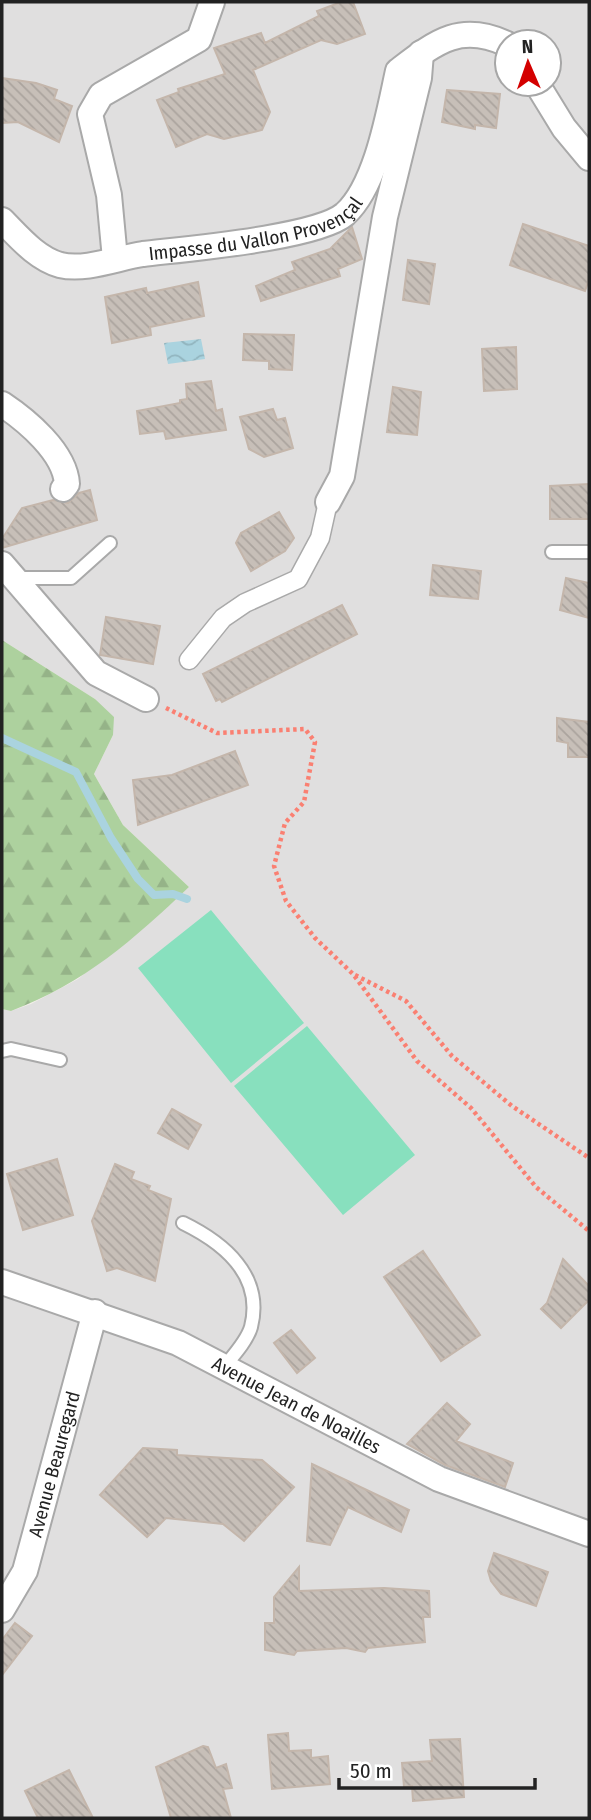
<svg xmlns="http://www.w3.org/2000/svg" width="591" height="1820" font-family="'Fira Sans Condensed',sans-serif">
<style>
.residential{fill:#e0dfdf;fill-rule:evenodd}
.forest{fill:url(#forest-firs)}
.pitch{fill:#88e0be}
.water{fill:url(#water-waves)}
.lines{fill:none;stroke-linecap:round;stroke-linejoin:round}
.stream{stroke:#aad3df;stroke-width:8}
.building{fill:url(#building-back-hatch);stroke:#c4b6ab;stroke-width:2}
.service-casing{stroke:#a9a9a9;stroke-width:16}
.pedestrian-casing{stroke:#a9a9a9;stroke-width:21}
.minor-casing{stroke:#a9a9a9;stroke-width:28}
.path{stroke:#fa8072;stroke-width:4.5;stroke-dasharray:3.5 3.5;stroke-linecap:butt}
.service{stroke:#fff;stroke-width:12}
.pedestrian{stroke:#fff;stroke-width:18}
.minor{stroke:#fff;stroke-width:24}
.labels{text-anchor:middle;stroke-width:5;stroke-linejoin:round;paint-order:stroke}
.street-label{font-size:19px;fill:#222;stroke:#fff}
</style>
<defs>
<pattern id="forest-firs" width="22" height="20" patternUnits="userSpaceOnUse" patternTransform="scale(1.75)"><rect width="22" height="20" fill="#add19e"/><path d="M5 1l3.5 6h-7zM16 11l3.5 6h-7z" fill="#95b388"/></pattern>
<pattern id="water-waves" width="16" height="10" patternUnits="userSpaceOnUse" patternTransform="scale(1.75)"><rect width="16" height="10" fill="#aad3df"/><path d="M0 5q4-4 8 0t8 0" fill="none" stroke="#92b5bf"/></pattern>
<pattern id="building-back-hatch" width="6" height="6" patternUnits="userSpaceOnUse" patternTransform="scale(1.75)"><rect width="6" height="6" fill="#c7bfb8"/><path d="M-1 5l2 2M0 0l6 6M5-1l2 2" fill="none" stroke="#aba49e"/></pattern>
</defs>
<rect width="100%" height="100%" fill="#f2efe9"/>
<!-- residential -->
<path class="residential" d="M2,2h587v1816h-587v-809l9,2 20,-7 47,-25 111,-92 -66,-62 -29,-51 19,-39 -18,-36 -93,-59zM507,42h42v42h-42z"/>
<!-- forest -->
<path class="forest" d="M2,640l93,59 19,18 -1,18 -19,39 29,51 66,62c-56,53 -104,96 -178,124l-9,-2z"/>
<!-- pitch -->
<path class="pitch" d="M211,910l93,113 -73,60 -93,-115z
M307,1026l108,129 -72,60 -109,-129z"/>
<!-- water -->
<path class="water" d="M201,339l4,20 -37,5 -4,-21z"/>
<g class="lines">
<!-- stream -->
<path class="stream" d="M2,738l74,34 35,66 27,41 16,16 19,-1 14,5"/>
</g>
<!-- building -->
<path class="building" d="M341,2h12l12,32 -28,10 -16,-4 -68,30 17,42 -8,18 -38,9 -17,-5 -31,13 -19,-47 22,-8 -1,-3 47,-15 -11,-26 47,-15 4,10 54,-27 -2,-5z
M2,78l34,5 21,7 -3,9 18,7 -13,36 -41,-20 -16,1z
M447,90l53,4 -4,34 -21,-3v4l-33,-7z
M523,224l66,22v33l-4,12 -75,-26z
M352,227l10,32 -24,10 2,7 -79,25 -5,-15 39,-16 -3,-8 38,-13z
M408,260l27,4 -6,40 -26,-4z
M198,282l6,34 -54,11 1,8 -39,8 -7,-46 41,-9 1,5z
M244,334l50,1 -2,35 -23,-1v-8l-26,-1z
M516,347l1,42 -33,2 -2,-42z
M211,381l5,30 6,-2 4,21 -60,9 -2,-8 -24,3 -3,-23 43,-8v-3l7,-1 -1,-15z
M393,387l28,5 -4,43 -30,-3z
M273,409l4,11 8,-2 8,30 -29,9 -15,-8 -9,-32z
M589,484v35h-39v-33z
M90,490l7,30 -95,28v-9l20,-31 31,-8 15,3 11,-10z
M279,512l15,26 -9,13 -34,20 -15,-28 5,-10z
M433,565l48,6 -3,28 -48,-4z
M566,578l23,5v35l-29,-8z
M342,605l15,29 -135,68 -2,-3 -4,2 -13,-27z
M106,617l54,9 -7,38 -53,-9z
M557,718l32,4v35h-21v-14l-11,-2z
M235,751l13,34 -110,40 -5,-45 39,-5z
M172,1109l29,16 -13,24 -30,-16z
M57,1159l16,56 -50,15 -16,-56z
M115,1164l19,8 -3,7 19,7 -2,4 23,9 -16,82 -38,-13 -10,3 -15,-50z
M423,1251l57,84 -39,26 -57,-84z
M563,1259l26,27v14l-28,28 -20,-19 6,-6z
M291,1330l24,28 -18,15 -23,-30z
M447,1403l23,21 -14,17 57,22 -8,24 -60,-22 -38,-21z
M143,1448l34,2v5l85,5 32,27 -50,54 -21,-17 -57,-6 -19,19 -47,-42z
M312,1464l97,46 -8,22 -53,-25 -18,38 -23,-4z
M494,1553l54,19 -12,34 -35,-12 -10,-13 -3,-10z
M299,1567v24l85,-3 45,3 1,26h-7l2,25 -57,6 -3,4 -19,-4 -49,3 -3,4 -29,-5v-27h9v-26z
M15,1623l17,13 -30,39v-35z
M288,1733l1,18 22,-1v8l17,-2 2,28 -58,5 -4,-54z
M460,1739l4,58 -51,4 -1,-15 -8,1 -2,-24 30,-2 -2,-21z
M203,1746l5,1 8,21 10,-4 6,24 -9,1 8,29h-60l-15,-51z
M69,1770l24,48h-55l-13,-27z"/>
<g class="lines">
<!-- service casing -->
<g class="service-casing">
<path id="service" d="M552,552h37
M17,578h54l39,-35
M2,1051l9,-2 49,11
M183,1223c41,20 81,53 68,104 -4,14 -18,29 -27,40"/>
</g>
<!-- pedestrian casing -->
<g class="pedestrian-casing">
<path id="pedestrian" d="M189,660l34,-42 22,-15 53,-24 22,-41 8,-36"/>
</g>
<!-- minor casing -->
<g class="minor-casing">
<g id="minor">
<path d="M537,84l27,44 25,30"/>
<path id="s1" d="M2,220c17,17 34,38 58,45 26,6 57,-7 83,-11 42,-5 174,-16 202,-40 32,-29 44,-103 53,-143 38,-29 62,-49 109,-27"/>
<path d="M115,259l-6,-64 -19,-81 11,-19 98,-56 13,-37"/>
<path d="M2,404c24,16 63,48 65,80l-4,5"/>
<path d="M328,502l14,-26 43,-259 34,-139 2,-25"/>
<path d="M2,564l94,109 50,26"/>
<path id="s2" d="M2,1282l176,61 261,136 150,55"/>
<path id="s3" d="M2,1610l23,-39 70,-259"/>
</g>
</g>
<!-- path -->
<path class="path" d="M166,708l51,25 88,-4 10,13 -11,60 -19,21 -11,43 12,35 29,37 38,36 64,87 54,47 65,79 53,44
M355,975l51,26 46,55 60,50 77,52"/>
<!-- service -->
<use href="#service" class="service"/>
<!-- pedestrian -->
<use href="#pedestrian" class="pedestrian"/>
<!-- minor -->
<use href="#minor" class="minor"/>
</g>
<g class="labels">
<!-- street labels -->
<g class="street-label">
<text dy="7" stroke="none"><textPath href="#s1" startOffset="275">Impasse du Vallon Provençal</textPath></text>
<text dy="7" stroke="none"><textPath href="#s2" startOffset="320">Avenue Jean de Noailles</textPath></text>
<text dy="7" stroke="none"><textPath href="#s3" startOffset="156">Avenue Beauregard</textPath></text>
</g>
</g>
<!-- border -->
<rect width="591" height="1820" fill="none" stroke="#222222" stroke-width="7"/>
<!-- north arrow -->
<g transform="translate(528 63) rotate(358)"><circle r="33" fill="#ffffff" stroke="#a7a7a7" stroke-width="2"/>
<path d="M0-5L12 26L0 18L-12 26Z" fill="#d40000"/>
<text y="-10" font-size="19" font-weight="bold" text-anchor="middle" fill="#222222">N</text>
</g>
<!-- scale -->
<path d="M339 1778v10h196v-10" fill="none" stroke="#222222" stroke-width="3.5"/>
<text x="350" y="1778" font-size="21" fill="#222222" stroke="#ffffff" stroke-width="5" paint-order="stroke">50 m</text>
</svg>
